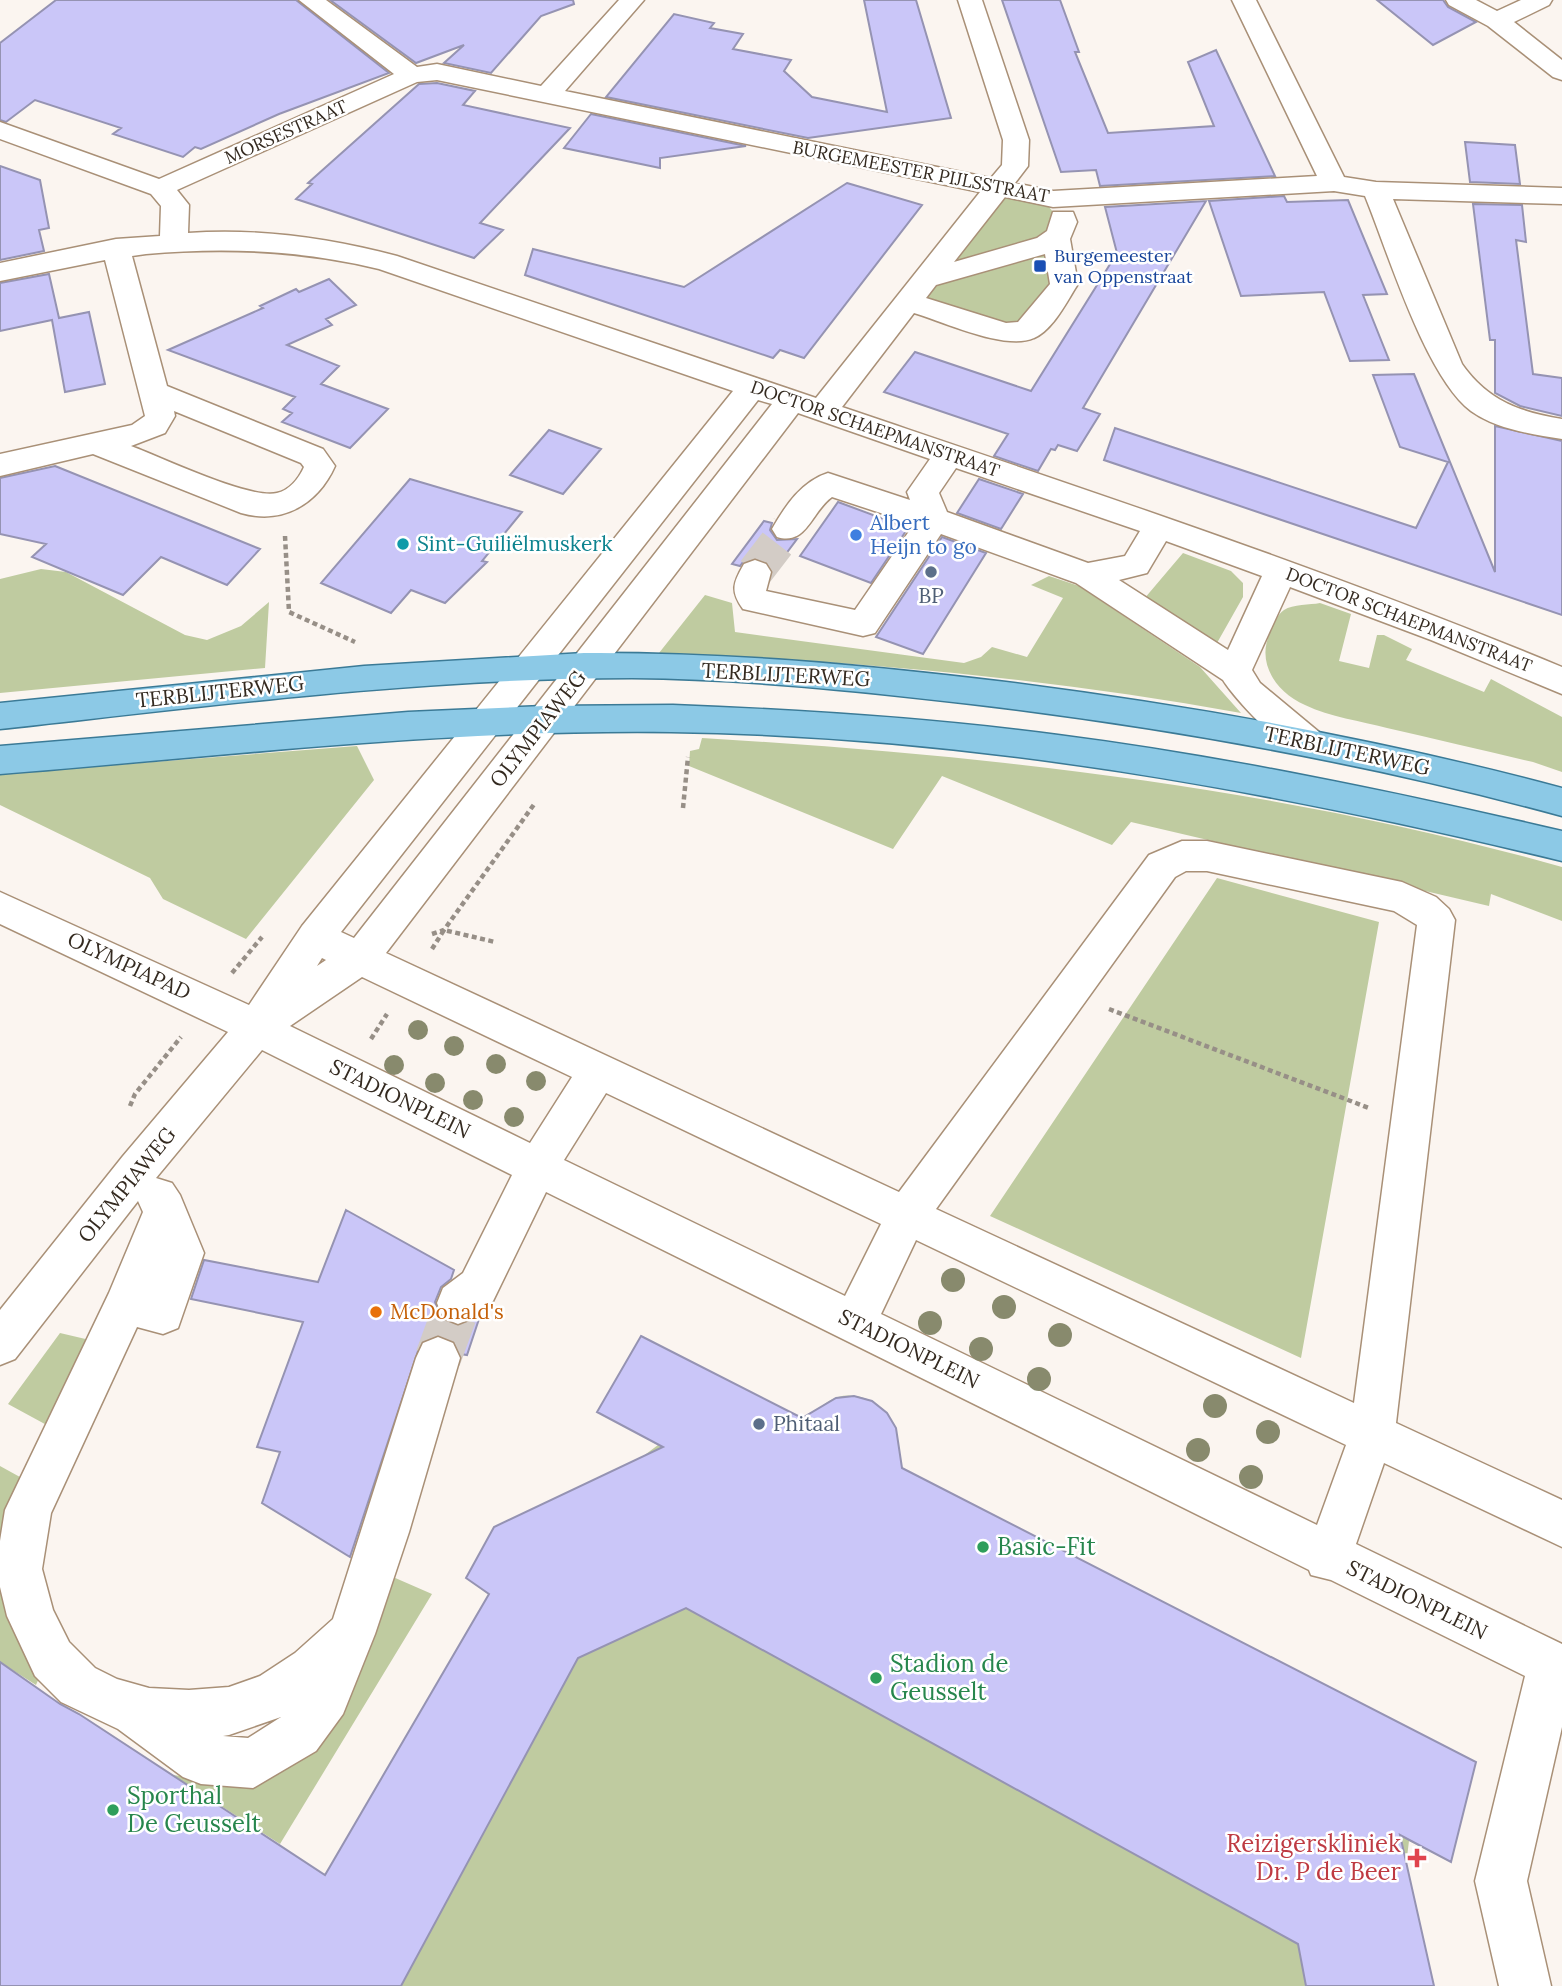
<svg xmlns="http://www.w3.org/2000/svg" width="1562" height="1986" font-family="Lora,serif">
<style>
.green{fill:#bfcba0}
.building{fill:#cac6f8;stroke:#9593b2;stroke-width:2}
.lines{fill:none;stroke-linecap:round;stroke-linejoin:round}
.minor-tunnel-far1{stroke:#d3ccc6;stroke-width:36;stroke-dasharray:36 18;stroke-linecap:butt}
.minor-tunnel{stroke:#d3ccc6;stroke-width:46;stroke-dasharray:46 24;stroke-linecap:butt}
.minor-casing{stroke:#a99077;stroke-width:3}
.major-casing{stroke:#3b7a96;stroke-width:3}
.path{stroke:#978f87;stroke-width:4.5;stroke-dasharray:5 3.5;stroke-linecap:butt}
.minor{fill:#fff;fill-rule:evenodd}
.major{fill:#8cc9e6;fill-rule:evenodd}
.tree{fill:#888a6d}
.transit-dot{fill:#1a4fb4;stroke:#fff;stroke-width:2.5}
.shop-dot{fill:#3f7fe0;stroke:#fff;stroke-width:2.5}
.culture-dot{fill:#0f9aa8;stroke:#fff;stroke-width:2.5}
.service-dot{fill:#5c6f8a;stroke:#fff;stroke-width:2.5}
.food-dot{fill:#e8710a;stroke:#fff;stroke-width:2.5}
.leisure-dot{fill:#2e9e5b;stroke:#fff;stroke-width:2.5}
.health-dot{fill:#e0444e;stroke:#fff;stroke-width:2.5}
.labels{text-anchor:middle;stroke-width:5;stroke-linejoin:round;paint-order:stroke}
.far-street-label{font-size:18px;fill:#342a20;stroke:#fff}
.far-transit-label{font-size:18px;fill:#164399;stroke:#fff;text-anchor:start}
.shop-label{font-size:21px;fill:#366cbe;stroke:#fff;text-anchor:start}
.culture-label{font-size:21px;fill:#0d838f;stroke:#fff;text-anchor:start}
.service-label{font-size:21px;fill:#4e5e75;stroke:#fff}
.street-label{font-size:21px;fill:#342a20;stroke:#fff}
.food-label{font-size:21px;fill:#c56008;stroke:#fff;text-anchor:start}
.near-leisure-label{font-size:24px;fill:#27864d;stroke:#fff;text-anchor:start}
.near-health-label{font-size:24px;fill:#be3a42;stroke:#fff;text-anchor:end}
</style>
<rect width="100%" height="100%" fill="#fbf5f0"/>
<!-- green -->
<path class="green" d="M998,192l48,11 11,14 -3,67 -33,42h-21l-82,-27z
M1183,553l48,18 12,12v14l-26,46 -73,-44z
M41,569l25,3 119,63 22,5 34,-14 28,-24 -4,66 -265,25v-114z
M1049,576l30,10 121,81 41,46c-193,-35 -386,-52 -582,-60l46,-58 27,8 3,29 229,31 17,-6 11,-10 35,10 36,-59 -32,-13z
M1320,603l31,11 -12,47 30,7 8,-33h7l28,14 -6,11 78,32 7,-13 71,38v55l-29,-10c-48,-11 -97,-23 -146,-34 -26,-7 -57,-11 -82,-23 -29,-13 -49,-42 -35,-72 4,-9 6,-17 14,-23 9,-6 26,-5 36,-7z
M702,738c289,17 580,50 860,129v54l-71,-27 -2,12 -358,-84 -19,23 -170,-69 -49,73 -204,-83 1,-15 9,-2z
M357,746l17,34 -128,159 -83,-40 -13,-21 -150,-73v-31z
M1217,878l162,44 -78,436 -311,-142z
M60,1333l34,8 -40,88 -46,-25z
M641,1336l167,85c8,-10 17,-20 30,-24 22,-6 50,8 57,31 4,10 2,26 2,38l579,296 -25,100 -42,-21 -3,24 28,121h-1174l229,-391 -23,-17 28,-51 148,-70 16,-12 -61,-33z
M0,1466l29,16 -13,151 23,45 -3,7 -36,-23z
M393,1577l39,17 -152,250 -107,-69c60,8 79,19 131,-19z"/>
<!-- building -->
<path class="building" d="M56,0h240l93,73 -110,41 -78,35 -6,-2 -12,10 -70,-23 8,-6 -86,-28 -29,22 -6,-2v-77z
M330,0h243l1,4 -33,12 -50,57 -47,-10 20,-18 -48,18z
M864,0h52l35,118 -143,20 -202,-41 68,-83 40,9 -4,5 33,6 -10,15 58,11 -7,11 28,26 75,15z
M1002,0h58l19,52h-4l33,81 106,-7 -26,-64 28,-12 59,126 -175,10 -4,-16 -35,2z
M1377,0h66l5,7 28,15 -43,23z
M437,83l38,8 -12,14 107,23 -90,95 23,7 -29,28 -178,-59 16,-15 -4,-1 111,-99z
M591,114l155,32 -86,12v10l-96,-20z
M1465,142l50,3 5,39 -50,-2z
M0,166l40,14 9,48 -10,2 5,21 -44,9z
M847,183l75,22 -118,153 -24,-8 -7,8 -248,-83 8,-26 151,38z
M1284,196l3,6 61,-2 39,94 -24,1 26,65 -39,1 -26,-69 -83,4 -32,-95z
M1206,201l-123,207 17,6 -23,37 -19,-6 -3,5 -4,-1 -13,22 -44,-15 14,-22 -124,-42 31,-40 116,39 86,-138 -12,-46z
M1473,204l49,1 4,37 -10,-2 17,134 29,4v38l-42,-10 -25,-13v-53h-5z
M49,274l10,44 30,-6 16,72 -40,8 -13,-72 -52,11v-48z
M329,279l27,26 -30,14 6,6 -45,20 52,21 -18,18 67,25 -38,39 -68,-26 10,-9 -9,-4 12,-12 -127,-47 95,-42 -3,-2 36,-17 3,3z
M1414,374l81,198v-146l67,15v174l-458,-155 11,-32 301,100 32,-66 -48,-15 -27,-72z
M549,430l52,19 -38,45 -53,-19z
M55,466l141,57 64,26 -33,36 -66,-28 -38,38 -91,-38 14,-13 -46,-10v-56z
M410,479l112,33 -40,49 5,1 -42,41 -34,-13 -20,23 -70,-30z
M979,479l44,15 -22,35 -44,-16z
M838,502l70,26 -37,55 -71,-27z
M764,521l8,2 -2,7 7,10 20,-1 -24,32 -6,-9 -11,-4 -13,4 -3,4 -8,-2z
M942,537l44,16 -63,101 -47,-17z
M346,1210l108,60 -3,9 -10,8 -6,15 7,18 17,6 21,-10 -13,39 -6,-1 -7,-13 -15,-6 -18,7 -71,215 -88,-54 18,-51 -23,-5 46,-125 -112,-23 13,-39 114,22z
M641,1336l161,82 34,-20 18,-2 18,5 15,12 9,15 6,40 574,294 -25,100 -51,-27 34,151h-128l-8,-42 -612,-336 -108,50 -177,328h-401v-324l60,42 19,10 246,161 164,-281 -23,-16 28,-51 169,-80 -66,-35z"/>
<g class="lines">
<!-- minor-tunnel-far1 -->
<path class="minor-tunnel-far1" d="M755,572l33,-43"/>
<!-- minor-tunnel -->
<path class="minor-tunnel" d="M438,1358l20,-55"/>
<!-- minor casing -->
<g class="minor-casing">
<path id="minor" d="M299,0h27l91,67 20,-3 104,22 78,-86h25l-79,91 426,87 11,-13 1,-25 -45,-140h24l47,140 -1,26 -13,17 38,8 264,-15 -85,-176h24l88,177 32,5 186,6v16l-169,-5 69,165c26,37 58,48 100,55v20c-31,-5 -66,-10 -91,-28 -46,-35 -83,-159 -106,-215l-31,-5 -281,16 -48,-10 -51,65 83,-24 10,-7 6,-19h20l4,10 -7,17 8,45c-11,17 -25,46 -44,54 -28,13 -90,-16 -120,-25l-72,94c242,82 484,162 720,260v27l-131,-54 -141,-53 -38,83 8,13 59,49 5,10 -5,10c-5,1 -10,4 -16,2 -21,-4 -68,-55 -80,-74l-147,-97 -135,-49 -66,99 -12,3 -120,-27c-13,-18 -10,-26 1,-45l11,-4 11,4 5,8 -5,19 89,19 59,-86 -82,-27c-21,15 -25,49 -55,40l-5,-8c13,-23 30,-48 56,-56l82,27 -3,-8 23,-33 -132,-46 -412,540 513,239 250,-337 33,-14h25l195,41 34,15 13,12 6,11 -59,503 166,77v47l-178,-84 -28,81 206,100v83l-35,154 24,105h-52l-24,-105 50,-205 -194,-96 -20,-5 -2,-5 -763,-378 -53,109 -20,17 -15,6 -15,-6 -6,-15 6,-15 20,-15 49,-98 -250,-125 -106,128 16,5 8,12 24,58 -26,75 -15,6 -26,-7 -86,186 -9,56 11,41 16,32 26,26 22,11 32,9 40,2 40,-3 31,-11 35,-23 38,-34 83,-261 7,-15 15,-6 15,6 7,15 -51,174 -34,102 -32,80 -27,37 -63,37 -52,-4 -18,-7 -65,-48 -57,-27 -26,-26 -28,-60 -7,-29v-46l5,-31 104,-217 34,-81 -5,-11 -123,158 -15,6v-55l123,-154 105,-124 -228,-108v-32l249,113 53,-79 431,-535 -354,-122c-78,-19 -153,-22 -233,-15l-14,2 35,130 156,63 12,17c-17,38 -52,59 -94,47l-148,-59 -93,22v-22l132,-29 13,-9 -40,-156 -105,21v-18l116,-24 44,-3 1,-30 -10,-12 -151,-55v-17l159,57 235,-105zM437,80l543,112 -164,206 -419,-142c-68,-18 -138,-28 -209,-23l1,-28 -12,-15 240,-108zM1045,254l5,30 -32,38 -12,1 -80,-25 10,-13zM758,400l14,4 -418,534 -13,-6zM174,411l127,52 3,4c-5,11 -14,23 -27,26 -27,7 -116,-36 -146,-47l34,-13 10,-17zM956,468l184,63 -15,25 -37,7 -141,-51 -8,-19zM1166,541l96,35 -34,74 -109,-70 28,-7zM1186,871h21l187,40 23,14 -63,478 -418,-194 239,-332zM322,958l4,2 -9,6zM362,977l210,100 -42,66 -240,-117zM606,1093l275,131 -36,72 -281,-136zM916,1240l430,205 -29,80 -436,-211zM281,1717l-33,21 -25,-2 6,-1z
M1446,0h30l21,11 24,-11h31l-3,5 -35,17 48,38v20l-9,-3 -65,-51 -39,-21z"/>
</g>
<!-- major casing -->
<g class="major-casing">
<path id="major" d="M584,653c141,-1 282,12 422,29 188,24 373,57 556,106v28c-194,-53 -391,-88 -591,-112 -113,-13 -226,-25 -339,-26 -211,0 -423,28 -632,51v-26l364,-37z
M673,705c129,5 257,13 385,30 170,22 337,57 504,96v30c-292,-71 -589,-125 -891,-129 -225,-3 -447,24 -671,42v-28l408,-34 136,-6z"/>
</g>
<!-- path -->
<path class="path" d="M285,536l4,76 66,30
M683,808l5,-51
M432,934l12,-4 91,-127
M432,949l12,-19 51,12
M232,973l30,-36
M1109,1009l260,99
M371,1039l16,-25
M130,1106l5,-12 46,-57"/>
<!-- minor -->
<use href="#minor" class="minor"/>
<!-- major -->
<use href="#major" class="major"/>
</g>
<!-- trees -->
<g class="tree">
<circle cx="418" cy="1030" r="10"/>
<circle cx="454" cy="1046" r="10"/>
<circle cx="496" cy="1064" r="10"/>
<circle cx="394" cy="1065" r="10"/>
<circle cx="536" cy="1081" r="10"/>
<circle cx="435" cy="1083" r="10"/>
<circle cx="473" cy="1100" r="10"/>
<circle cx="514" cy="1117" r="10"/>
<circle cx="953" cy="1280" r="12"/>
<circle cx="1004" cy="1307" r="12"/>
<circle cx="930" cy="1323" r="12"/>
<circle cx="1060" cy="1335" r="12"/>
<circle cx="981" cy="1349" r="12"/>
<circle cx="1039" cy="1379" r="12"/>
<circle cx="1215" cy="1406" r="12"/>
<circle cx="1268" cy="1432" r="12"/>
<circle cx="1198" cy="1450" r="12"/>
<circle cx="1251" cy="1477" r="12"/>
</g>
<!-- markers -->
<rect class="transit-dot" x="1033" y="259" width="14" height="14" rx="3.5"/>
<circle class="shop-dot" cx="856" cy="535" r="7"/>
<circle class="culture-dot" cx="403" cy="544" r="7"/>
<g class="service-dot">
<circle cx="931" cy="572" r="7"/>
<circle cx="759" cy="1424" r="7"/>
</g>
<circle class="food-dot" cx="376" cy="1312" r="7"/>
<g class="leisure-dot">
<circle cx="983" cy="1547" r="7"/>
<circle cx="876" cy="1678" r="7"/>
<circle cx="113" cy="1810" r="7"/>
</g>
<path class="health-dot" d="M1413.5 1847.5h7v7h7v7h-7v7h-7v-7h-7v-7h7z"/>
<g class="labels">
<!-- far-street labels -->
<g class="far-street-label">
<text transform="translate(286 132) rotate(-24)" y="6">MORSESTRAAT</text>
<text transform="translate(921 172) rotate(11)" y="6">BURGEMEESTER PIJLSSTRAAT</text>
<text transform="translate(875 429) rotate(19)" y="6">DOCTOR SCHAEPMANSTRAAT</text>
<text transform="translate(1409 620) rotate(21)" y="6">DOCTOR SCHAEPMANSTRAAT</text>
</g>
<!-- far-transit labels -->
<g class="far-transit-label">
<text x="1054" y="262">Burgemeester<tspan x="1054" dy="21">van Oppenstraat</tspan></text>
</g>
<!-- shop labels -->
<g class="shop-label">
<text x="870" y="530">Albert<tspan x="870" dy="24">Heijn to go</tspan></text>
</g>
<!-- culture labels -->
<g class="culture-label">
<text x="417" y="551">Sint-Guiliëlmuskerk</text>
</g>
<!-- service labels -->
<g class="service-label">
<text x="931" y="603">BP</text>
<text x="773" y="1431" text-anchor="start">Phitaal</text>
</g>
<!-- street labels -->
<g class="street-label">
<text transform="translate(786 675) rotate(3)" y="7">TERBLIJTERWEG</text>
<text transform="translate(220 692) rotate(-6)" y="7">TERBLIJTERWEG</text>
<text transform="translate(538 729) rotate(-52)" y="7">OLYMPIAWEG</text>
<text transform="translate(1347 751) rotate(12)" y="7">TERBLIJTERWEG</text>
<text transform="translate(129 966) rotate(25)" y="7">OLYMPIAPAD</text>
<text transform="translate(400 1099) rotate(26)" y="7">STADIONPLEIN</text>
<text transform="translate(127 1185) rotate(-51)" y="7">OLYMPIAWEG</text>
<text transform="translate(909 1349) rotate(26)" y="7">STADIONPLEIN</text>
<text transform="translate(1417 1600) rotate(26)" y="7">STADIONPLEIN</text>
</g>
<!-- food labels -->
<g class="food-label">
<text x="390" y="1319">McDonald's</text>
</g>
<!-- near-leisure labels -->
<g class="near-leisure-label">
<text x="997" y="1555">Basic-Fit</text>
<text x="890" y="1672">Stadion de<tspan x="890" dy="28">Geusselt</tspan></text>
<text x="127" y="1804">Sporthal<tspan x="127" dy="28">De Geusselt</tspan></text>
</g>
<!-- near-health labels -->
<g class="near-health-label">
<text x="1401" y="1852">Reizigerskliniek<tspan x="1401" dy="28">Dr. P de Beer</tspan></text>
</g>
</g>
</svg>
